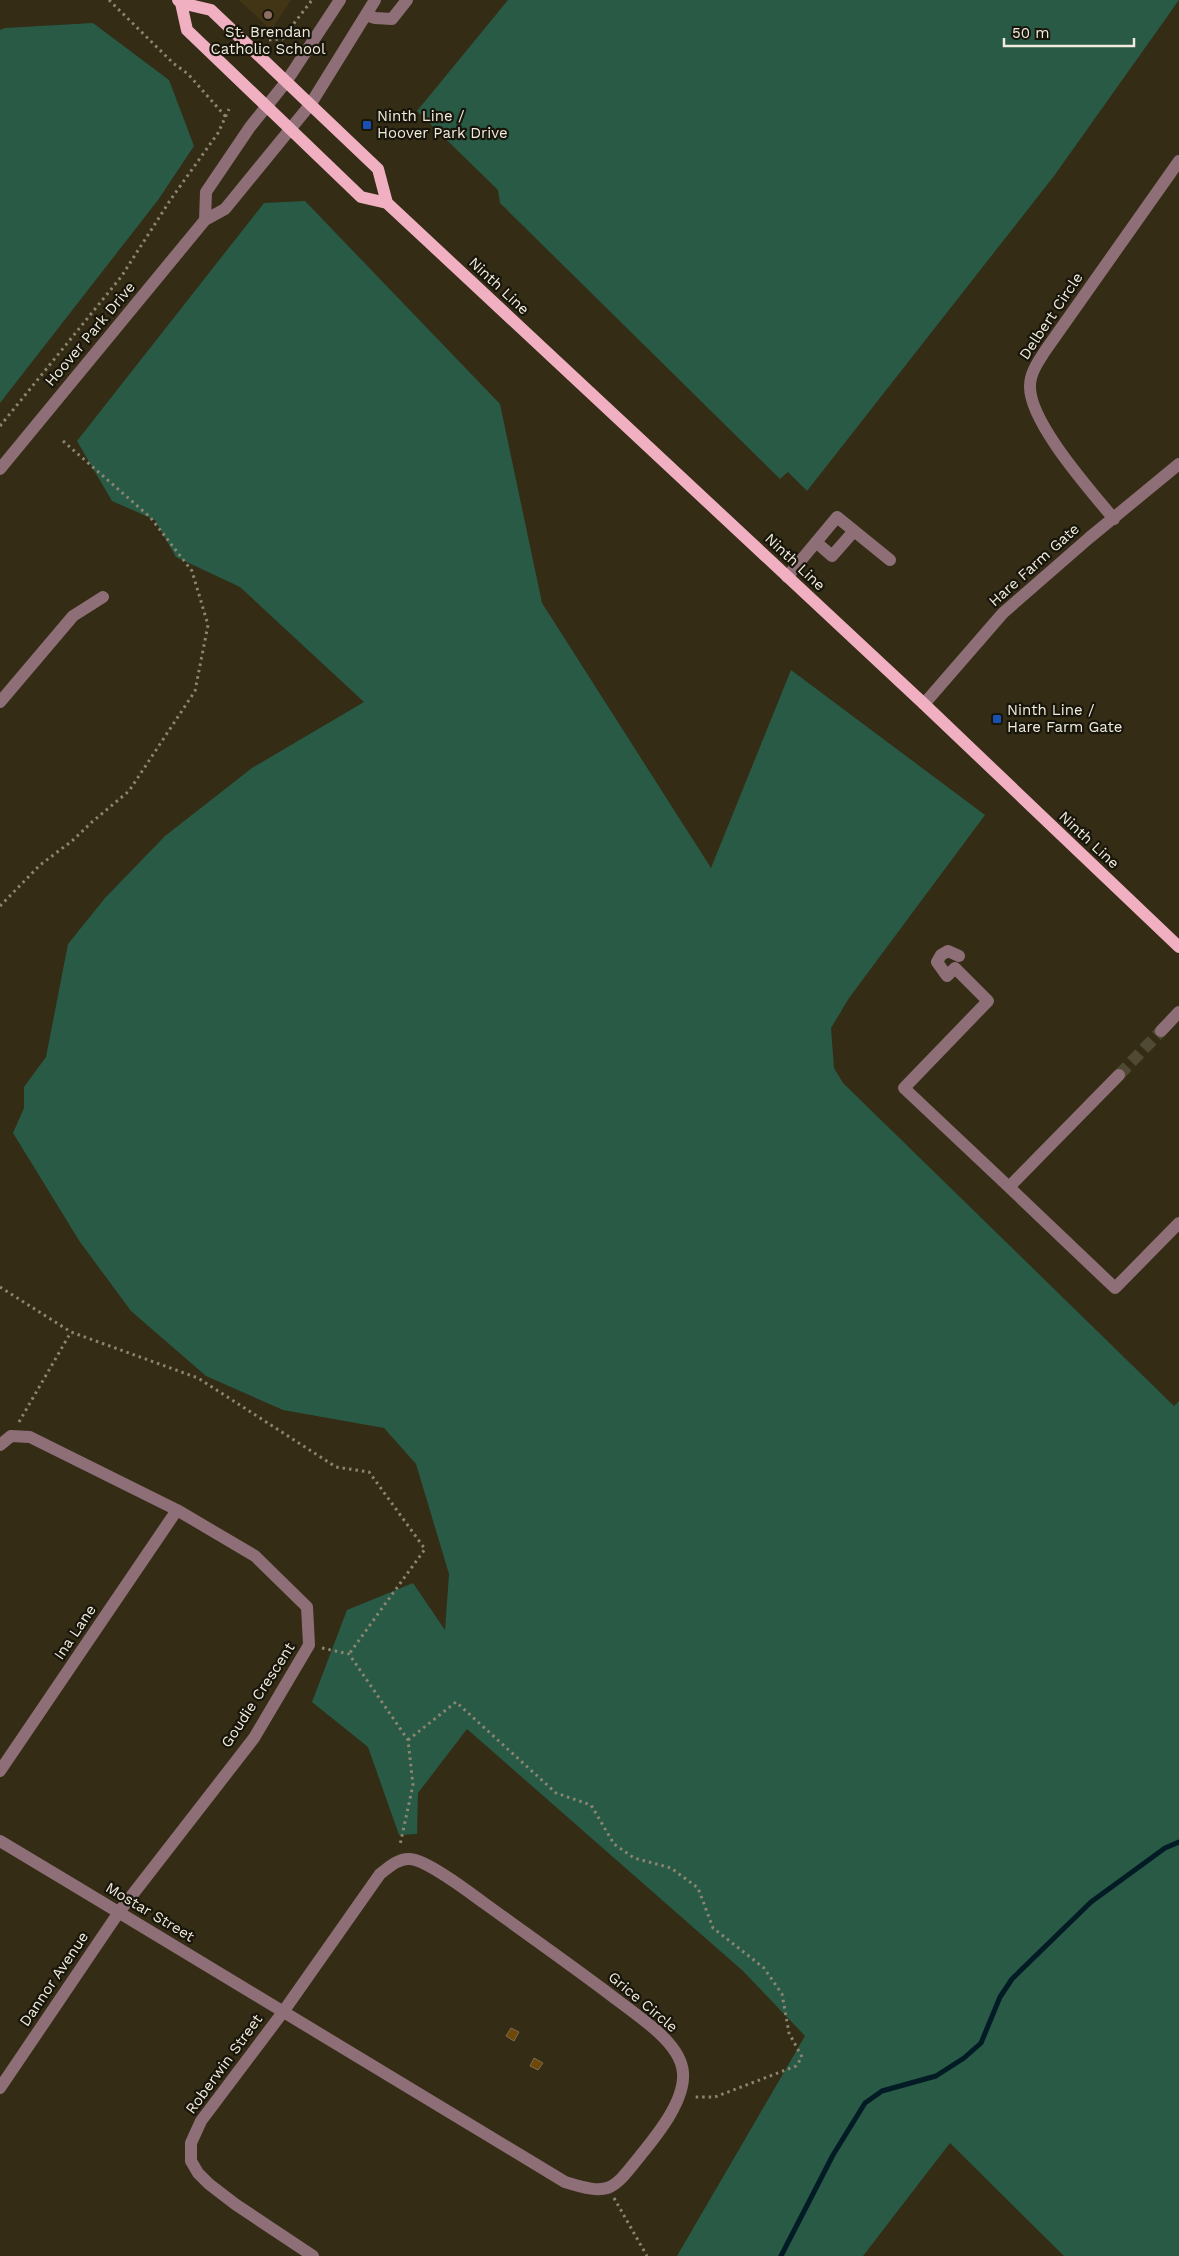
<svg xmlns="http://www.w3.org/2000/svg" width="1179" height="2256" font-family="'Work Sans',sans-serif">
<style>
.built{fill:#413516}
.green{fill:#285a46}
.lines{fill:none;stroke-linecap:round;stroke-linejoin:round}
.stream{stroke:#021b24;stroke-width:5}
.building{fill:#704805;stroke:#7b6a54}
.minor-tunnel{stroke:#504933;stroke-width:12;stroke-dasharray:12 6;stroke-linecap:butt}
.path{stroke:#8b8571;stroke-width:3;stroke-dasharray:2.5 4;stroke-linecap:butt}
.minor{stroke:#8e6f77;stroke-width:12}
.major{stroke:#f0b0c1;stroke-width:12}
.education-dot{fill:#8d6e63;stroke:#18150b;stroke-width:2}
.transit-dot{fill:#1a4fb4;stroke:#18150b;stroke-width:2}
.labels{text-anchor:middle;stroke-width:4.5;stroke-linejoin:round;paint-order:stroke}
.poi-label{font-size:15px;fill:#f0ebdc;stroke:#18150b;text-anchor:start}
.street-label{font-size:15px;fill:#f0ebdc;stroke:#18150b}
</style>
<rect width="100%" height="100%" fill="#342c15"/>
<!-- built -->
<path class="built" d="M239,0h52l-20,30z"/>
<!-- green -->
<path class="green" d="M508,0h671l-125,176 -247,315 -19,-19 -8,7 -280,-276 -2,-13 -81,-79z
M93,23l76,57 25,66 -36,54 -158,203v-373l5,-2z
M305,201l195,203 42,199 169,265 80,-198 194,145 -136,183 -18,30 3,40 9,15 331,323 5,-5v855h-115l-114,-113 -87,113h-186l128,-220 -62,-65 -276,-242 -49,64 -1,41 -18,1 -31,-88 -56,-45 35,-92 66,-27 32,47 4,-56 -33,-110 -32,-36 -101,-18 -77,-34 -75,-65 -51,-69 -67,-109 11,-25v-21l22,-30 22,-113 37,-46 60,-62 87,-68 112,-66 -124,-115 -64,-30 -21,-37 -43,-19 -35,-60 187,-238z"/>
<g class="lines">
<!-- stream -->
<path class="stream" d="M781,2256l52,-101 32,-52 17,-12 54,-15 28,-18 17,-15 19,-46 12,-18 79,-77 74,-54 14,-6"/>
</g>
<!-- building -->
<path class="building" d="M511,2028l8,4 -5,9 -8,-5z
M534,2058l9,5 -5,7 -8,-4z"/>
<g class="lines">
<!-- minor-tunnel -->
<path class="minor-tunnel" d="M1119,1075l42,-44"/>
<!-- path -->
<path class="path" d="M109,0l64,63 15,11 38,43
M269,40l13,-1 30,-39
M0,426l121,-149 50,-78 47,-66 11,-24
M0,906l40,-41 32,-24 20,-19 37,-31 66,-100 13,-66 -16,-54 -42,-54 -87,-76
M0,1287l71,45 127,46 138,89 33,5 56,77 -76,105
M19,1422l52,-90
M322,1648l27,6 59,86 5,45 -13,60
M408,1740l48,-38 100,91 35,12 23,39 20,14 37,10 27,20 15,40 51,40 18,26 7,39 13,24 -6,9 -81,31h-21
M614,2198l33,58"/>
<!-- minor -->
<path class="minor" d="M366,15l9,3 17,1 15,-19
M205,220l1,-28 44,-65 36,-45 54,-82
M0,469l205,-249 20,-11 85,-104 65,-105
M1114,519c-23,-28 -85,-97 -84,-133 0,-13 8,-24 15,-35l134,-190
M816,542l16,14 22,-25
M787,577l50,-60 53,43
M0,702l73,-86 30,-19
M924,704l79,-91 86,-75 90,-74
M959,956l-11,-5 -7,4 -4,7 10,14 8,-8 33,33 -84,87 105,99
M1161,1031l18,-19
M1119,1075l-110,112 106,101 64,-65
M0,1445l11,-9 19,1 147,73 78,46 52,51 2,38 -55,93 -135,174 -119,176
M0,1771l177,-261
M0,1841c189,113 377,228 565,341 45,14 47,9 75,-26 17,-21 45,-55 43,-83 -1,-16 -14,-31 -25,-41 -17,-15 -36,-28 -54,-42 -40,-30 -80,-58 -120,-87 -15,-11 -57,-43 -74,-44 -12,-1 -22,9 -30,15l-97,138 -82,109 -10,22v18l7,12 11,11 26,20 78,52"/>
<!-- major -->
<path class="major" d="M178,0l3,3 30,7 167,159 9,34
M181,3l6,27 174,167 26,6 537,501 255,243"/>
</g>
<!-- markers -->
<circle class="education-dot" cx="268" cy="15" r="5"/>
<g class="transit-dot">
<rect x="362" y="120" width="10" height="10" rx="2.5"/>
<rect x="992" y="714" width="10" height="10" rx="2.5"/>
</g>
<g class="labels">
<!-- poi labels -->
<g class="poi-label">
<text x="268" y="37" text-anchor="middle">St. Brendan<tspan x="268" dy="17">Catholic School</tspan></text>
<text x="377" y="121">Ninth Line /<tspan x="377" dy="17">Hoover Park Drive</tspan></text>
<text x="1007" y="715">Ninth Line /<tspan x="1007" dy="17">Hare Farm Gate</tspan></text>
</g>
<!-- street labels -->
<g class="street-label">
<text transform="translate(499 286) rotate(43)" y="5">Ninth Line</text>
<text transform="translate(1051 316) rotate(-56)" y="5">Delbert Circle</text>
<text transform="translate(90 334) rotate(-50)" y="5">Hoover Park Drive</text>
<text transform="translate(795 562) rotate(43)" y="5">Ninth Line</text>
<text transform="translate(1034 565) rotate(-42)" y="5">Hare Farm Gate</text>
<text transform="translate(1089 840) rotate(43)" y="5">Ninth Line</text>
<text transform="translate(75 1632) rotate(-56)" y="5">Ina Lane</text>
<text transform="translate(258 1695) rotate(-57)" y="5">Goudie Crescent</text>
<text transform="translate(150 1912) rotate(31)" y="5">Mostar Street</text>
<text transform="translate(54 1979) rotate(-56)" y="5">Dannor Avenue</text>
<text transform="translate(643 2002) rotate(40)" y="5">Grice Circle</text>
<text transform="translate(224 2064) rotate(-54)" y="5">Roberwin Street</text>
</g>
</g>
<!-- scale -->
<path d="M1004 38v8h130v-8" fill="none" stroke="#f0ebdc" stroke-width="2.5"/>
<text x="1012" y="38" font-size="15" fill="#f0ebdc" stroke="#18150b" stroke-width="4" paint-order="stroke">50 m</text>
</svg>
